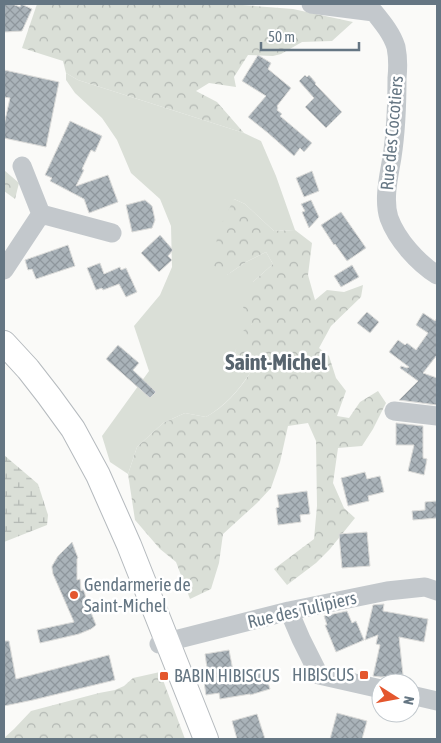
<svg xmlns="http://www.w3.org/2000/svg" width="441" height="743" font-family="'Asap Condensed',sans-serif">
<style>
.grass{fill:#dadfd7}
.forest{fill:url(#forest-crowns)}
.wetland{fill:url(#wetland-marsh)}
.building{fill:url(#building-cross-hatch);stroke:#dcdcda}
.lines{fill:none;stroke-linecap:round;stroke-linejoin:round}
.major-casing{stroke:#b5babe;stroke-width:26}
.minor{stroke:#c3c8cc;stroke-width:19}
.major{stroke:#fff;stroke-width:24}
.poi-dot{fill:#e4572e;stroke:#fff;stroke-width:2}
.labels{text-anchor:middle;stroke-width:5;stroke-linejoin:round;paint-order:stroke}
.street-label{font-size:18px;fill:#657683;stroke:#fff}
.poi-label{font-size:18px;fill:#657683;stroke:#fff;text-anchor:start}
.district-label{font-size:22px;font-weight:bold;fill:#57646e;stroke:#fff}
</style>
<defs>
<pattern id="forest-crowns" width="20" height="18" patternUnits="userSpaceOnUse" patternTransform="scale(1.25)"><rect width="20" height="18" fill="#dadfd7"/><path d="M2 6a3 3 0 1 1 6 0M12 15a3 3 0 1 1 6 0" fill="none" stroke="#b4b9b4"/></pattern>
<pattern id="wetland-marsh" width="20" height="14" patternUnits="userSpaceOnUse" patternTransform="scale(1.25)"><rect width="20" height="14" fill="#dadfd7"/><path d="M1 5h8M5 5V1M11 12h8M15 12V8" fill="none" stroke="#b4b9b4"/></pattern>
<pattern id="building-cross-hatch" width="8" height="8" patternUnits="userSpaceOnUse" patternTransform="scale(1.25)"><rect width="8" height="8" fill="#aab3b9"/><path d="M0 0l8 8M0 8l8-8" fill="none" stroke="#8e969c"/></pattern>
</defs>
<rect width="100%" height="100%" fill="#fafaf8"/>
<!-- grass -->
<path class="grass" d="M66,73l12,7 166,53 17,8 15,35 19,54 -21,1 -29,-27 -11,-5 -7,76 19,-13 20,-10 7,12 -20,18 -1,42 -17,27 15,22c-12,18 -25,33 -44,44l-21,-4 -22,10 -26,24 -9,27 -18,-12 -8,-26 47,-65 -15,-45 26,-31 12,-28 -1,-41 -11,-27 -29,-26 -14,-33 -15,-22 -27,-25 -9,-13z"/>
<!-- forest -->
<path class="forest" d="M37,4h192l64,5 60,13 -21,19 -30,1 -21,12 -8,2 -25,-1 -14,22 2,10 -27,-4 -13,8 21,11 27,31 -166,-53 -12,-7 -3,-12 -41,-13z
M4,170l15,13 -4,16 -11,-8z
M234,199l11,5 29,27 21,-1 17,13 -4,32 7,25 12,-10 17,2 19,-7 -2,12 -30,29 -12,22 10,8 7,22 10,13 -9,25 12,2 11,-16 18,-11 8,12 -13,26 -11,17 -24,2 -5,35 11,25 11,10 -25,31 -14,14 -29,22 -13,-16 40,-30 3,-33 -1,-65 -8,-18 -20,3 -8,36 -9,26 -14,15 -34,31 -4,29 -8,26 -21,10 -14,-37 -16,-13 -25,-29 -7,-46 9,-27 26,-24 22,-10 21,4c19,-11 32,-25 44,-44l-15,-22 8,-20 9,-7 -9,-17 10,-25 20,-18 -7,-12 -20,10 -19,13 -14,-10 5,-34z
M160,672l25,67h-181v-1l10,-9 17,-18 68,-18 16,-3 9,-4 9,-8z"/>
<!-- wetland -->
<path class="wetland" d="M4,455l34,29 10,31 -1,10 -43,17z"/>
<!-- building -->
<path class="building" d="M4,4h8l8,3 1,-3 11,5 -10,22 -18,1z
M258,55l13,8 -3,6 23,19 -14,18 1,2 -1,2 5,4 -2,2 32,27 -8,9 -4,-4 -6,8 -26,-23 -20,-16 18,-21 -24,-15z
M4,70l55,12 -13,65 -42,-9v-13l6,-27 -6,-1z
M305,75l2,2 2,-2 7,8 -1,1 27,28 -16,16 -21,-21 9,-9 -15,-17z
M70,121l32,15 -7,16 -4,-2 -9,19 2,1 -8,16 32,-11 10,27 -29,11 -5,-14 -34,-18 2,-3 -7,-3z
M312,171l7,20 -15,6 -8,-19z
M145,200l7,6 3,14 -3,8 -20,4 -6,-27z
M311,200l8,17 -10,11 -7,-16 3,-1 -4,-7z
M341,212l25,36 -19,13 -12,-17 -1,1 -13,-20z
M160,235l13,15 -5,6 4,4 -13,12 -18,-19z
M68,245l7,21 -39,13 -4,-10 -4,1 -3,-10z
M100,263l4,11 16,-7 1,3 5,-2 11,24 -11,5 -7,-13 -16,6 -1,-2 -6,2 -9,-22z
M352,265l7,12 -18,10 -7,-11z
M367,312l12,10 -9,11 -13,-10z
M423,313l12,8 2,-3v37l-14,18 14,5v27l-38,-5 19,-19 -18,-13 1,-2 6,2 2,-1 -20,-15 9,-12 7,5 2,-2 9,7 12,-17 -12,-8z
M118,345l21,18 -6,7 23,22 -6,6 -44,-39z
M396,423l27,3v32l4,1 -3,16 -16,-4 6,-26h-18z
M365,472l2,7 13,-3 4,16 -16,4 1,5 -21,5 -7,-28z
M307,491l3,23 -10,1 1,7 -23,3 -2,-17 3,-1 -2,-12z
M437,501v17l-24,2 -1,-9 13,-1v-8z
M367,532l3,34 -28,2 -3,-34z
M72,542l6,16 -1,1v21l3,-1 1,12 3,-2 2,11 10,25 -5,4 -12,5 -39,9 -3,-13 37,-8 -21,-48 -1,-6v-2l6,-10z
M384,604l-1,7 45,8 -4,23 -25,-5 4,38 -22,2 -8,-1 7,-31 -4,-1 2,-9 -13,5 8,-35z
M347,611l5,12 4,-2 8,19 -28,12 -11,-27h2l-3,-9z
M4,641h5l7,38 93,-24 6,25 -82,20 -29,6z
M229,650l6,31 30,-9 5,17 -20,6v-1l-30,5 -1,-6 -13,2 -2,-13h5l-4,-28z
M337,713l30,8 -5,18h-32z
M257,714l8,25h-28l-5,-18z"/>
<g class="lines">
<!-- major casing -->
<g class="major-casing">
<path id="major" d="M4,343l24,26 21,27 24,33 25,46 31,70 77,194"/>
</g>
<!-- minor -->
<path class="minor" d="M311,4l63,8c9,11 18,22 22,35 2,10 2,21 1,31 0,26 -1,53 -5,79 -3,19 -9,42 -3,61 8,22 29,45 48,57
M22,166l19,48
M4,270l37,-56 71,19
M394,411l43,5
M289,611l12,28 18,36 62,14
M159,644l130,-33 98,-20 38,-4 12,4
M411,695l26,6"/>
<!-- major -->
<use href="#major" class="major"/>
</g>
<!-- markers -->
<g class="poi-dot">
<circle cx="74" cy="595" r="5"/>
<rect x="359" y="670" width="10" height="10" rx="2.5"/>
<rect x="159" y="671" width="10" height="10" rx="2.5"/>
</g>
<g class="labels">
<!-- street labels -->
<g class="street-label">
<text transform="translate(392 133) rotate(-85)" y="6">Rue des Cocotiers</text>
<text transform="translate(302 610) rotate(-13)" y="6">Rue des Tulipiers</text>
</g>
<!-- poi labels -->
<g class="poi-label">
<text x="84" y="591">Gendarmerie de<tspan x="84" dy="21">Saint-Michel</tspan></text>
<text x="354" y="681" text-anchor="end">HIBISCUS</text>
<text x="174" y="682">BABIN HIBISCUS</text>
</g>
<!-- district labels -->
<g class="district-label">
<text x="276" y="370">Saint-Michel</text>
</g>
</g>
<!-- border -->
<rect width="441" height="743" fill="none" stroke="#657683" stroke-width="10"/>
<!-- north arrow -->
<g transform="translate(396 698) rotate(101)"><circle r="24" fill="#ffffff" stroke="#c1c8cd"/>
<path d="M0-4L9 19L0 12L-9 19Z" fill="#e4572e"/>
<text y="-8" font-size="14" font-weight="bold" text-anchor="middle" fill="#657683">N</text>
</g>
<!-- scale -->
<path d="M261 42v8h98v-8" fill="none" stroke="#657683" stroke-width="2.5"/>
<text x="268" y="42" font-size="15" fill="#657683" stroke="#ffffff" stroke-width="4" paint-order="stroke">50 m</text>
</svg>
